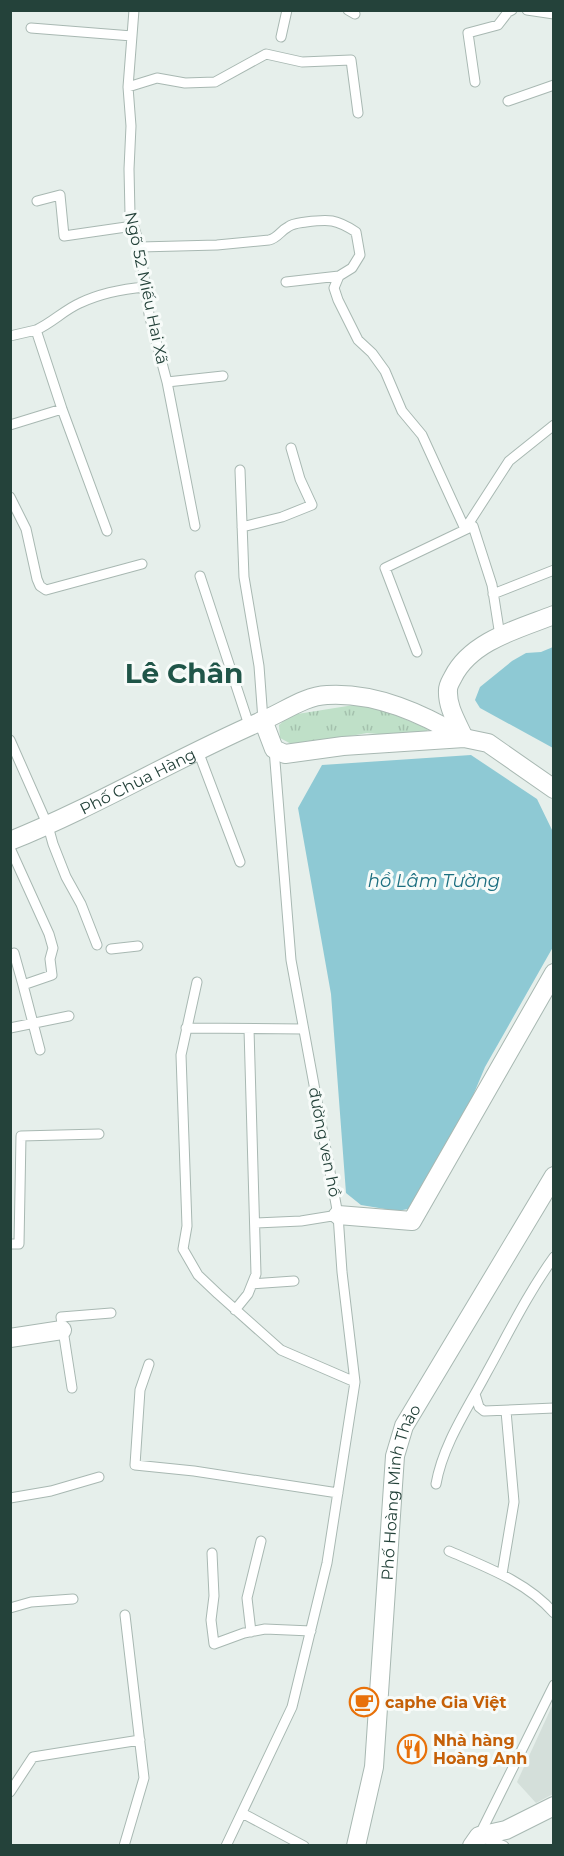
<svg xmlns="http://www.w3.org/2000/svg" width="564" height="1856" font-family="Montserrat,sans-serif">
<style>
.built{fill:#d4dfda}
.park{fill:url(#park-tufts)}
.water{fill:#8ec9d4}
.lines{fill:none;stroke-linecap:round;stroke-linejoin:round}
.service-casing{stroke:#a8b8b2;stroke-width:11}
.minor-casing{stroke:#a8b8b2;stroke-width:20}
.tertiary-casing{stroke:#a8b8b2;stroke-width:20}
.service{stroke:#fff;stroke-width:9}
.minor{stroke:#fff;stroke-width:18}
.tertiary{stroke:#fff;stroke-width:18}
.labels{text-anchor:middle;stroke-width:6;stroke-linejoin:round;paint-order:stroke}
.street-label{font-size:16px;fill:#24423a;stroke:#f7fbf9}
.food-label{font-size:16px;font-weight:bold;fill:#c56008;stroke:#f7fbf9;text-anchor:start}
.water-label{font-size:18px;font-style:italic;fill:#1c6f80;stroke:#f7fbf9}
.town-label{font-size:28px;font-weight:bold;fill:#1f5548;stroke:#f7fbf9}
</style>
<defs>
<pattern id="park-tufts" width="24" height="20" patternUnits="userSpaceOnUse" patternTransform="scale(1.5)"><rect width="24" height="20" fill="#bfe0c8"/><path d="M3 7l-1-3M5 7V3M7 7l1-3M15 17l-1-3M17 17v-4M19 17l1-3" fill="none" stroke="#a4c1ad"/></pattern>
</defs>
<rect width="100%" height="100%" fill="#e6efeb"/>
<!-- built -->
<path class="built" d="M553,1704v90l-17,9 -19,-21z"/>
<!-- park -->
<path class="park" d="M360,704l28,8 40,17 -5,9 -56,-5 -72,13 -15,-8 -1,-13 12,-10z"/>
<!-- water -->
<path class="water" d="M553,647v101l-73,-40 -5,-8 5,-13 32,-26 14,-8 15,-1z
M471,755l66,44 16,33v115l-68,120 -31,74 -40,67 -17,3 -36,-6 -15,-12 -15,-199 -33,-186 24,-43z"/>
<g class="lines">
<!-- service casing -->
<g class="service-casing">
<path id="service" d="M134,10l-6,77 3,39 -2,43 1,45 10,33 9,67 18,68 28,144
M348,10l7,4
M527,10l27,4
M31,28l101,8
M281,37l6,-27
M475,82l-7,-49 30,-8 10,-13 4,-2
M128,87l29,-9 28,5 30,-1 51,-28 36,8 49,-2 7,53
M508,101l46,-16
M37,201l23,-6 4,41 69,-10
M140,247l77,-2 52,-5c9,-2 11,-9 19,-13 5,-4 12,-4 18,-5 23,-3 30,-3 50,10l4,23 -8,13 -13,8 -53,6
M339,276l-5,12 4,12 20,40 14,13 13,18 17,40 20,24 43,94
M36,330c16,-7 28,-20 44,-27 21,-10 42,-14 65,-16
M10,336l26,-6 26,79 45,122
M167,382l56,-6
M10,425l52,-16
M240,470l4,107 15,89 4,54
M10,497l16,32 11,50 3,7 6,4 96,-26
M242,527l40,-10 30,-12 -12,-26 -9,-31
M465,529l44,-68 45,-36
M200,576l49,149
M493,594l61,-24
M417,652l-32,-84 88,-42 19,59 8,51
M10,740l38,86 5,18 13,33 15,27 16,41
M198,751l42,111
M10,848l39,86 4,14 -3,11 2,16 -29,10 17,65
M111,949l27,-3
M14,953l9,32
M197,982l-16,73 6,171 -4,23 15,26 20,19 63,56 74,32
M10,1028l59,-12
M186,1028l117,1
M256,1223l45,-2 37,-6
M10,1244h9l2,-108 78,-2
M252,1284l42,-3
M235,1310l13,-16 8,-20 -7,-245
M149,1364l-9,26 -5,75 59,6 144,22
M72,1388l-11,-71 50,-4
M475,1394l4,13 5,4 70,-3
M436,1484c7,-40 32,-76 51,-112 21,-38 41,-79 67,-115
M10,1498l41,-7 48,-14
M449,1551c37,16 78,31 105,62
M212,1553l2,43 -3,24 3,24 30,-11 21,-4 46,2
M502,1574l12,-72 -8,-91
M10,1608l21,-6 42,-3
M251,1632l-4,-34 14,-57
M10,1792l23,-35 107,-17
M242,1813l62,33
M124,1846l20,-68 -19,-163
M226,1846l66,-139 35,-144 28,-181 -13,-110 -4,-57 -47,-255 -17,-211
M504,1846l-25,-10 75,-151"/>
</g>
<!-- minor casing -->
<g class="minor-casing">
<path id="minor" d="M464,738c-7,-16 -17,-31 -16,-48 0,-5 3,-9 5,-13 18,-36 65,-48 101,-62
M338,1215l74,6 142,-248
M10,1338l52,-8
M472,1846l7,-10 27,-6 48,-24"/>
</g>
<!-- tertiary casing -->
<g class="tertiary-casing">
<g id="tertiary">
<path d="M263,720l11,29 11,5 58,-8 121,-8 24,5 66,46"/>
<path id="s1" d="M10,841c87,-35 168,-84 254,-121 21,-9 41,-24 63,-25 49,-3 96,19 137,43"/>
<path id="s2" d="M356,1846l18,-79 21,-311 9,-30 150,-250"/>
</g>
</g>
<!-- service -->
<use href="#service" class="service"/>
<!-- minor -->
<use href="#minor" class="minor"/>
<!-- tertiary -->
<use href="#tertiary" class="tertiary"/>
</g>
<!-- icons -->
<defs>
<g id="cafe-ring" transform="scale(1.5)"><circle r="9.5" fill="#f7fbf9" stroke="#e8710a" stroke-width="1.5"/><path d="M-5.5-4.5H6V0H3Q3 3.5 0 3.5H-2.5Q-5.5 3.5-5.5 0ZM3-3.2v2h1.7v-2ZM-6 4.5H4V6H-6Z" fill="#e8710a"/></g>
<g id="restaurant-ring" transform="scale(1.5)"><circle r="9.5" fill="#f7fbf9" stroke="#e8710a" stroke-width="1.5"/><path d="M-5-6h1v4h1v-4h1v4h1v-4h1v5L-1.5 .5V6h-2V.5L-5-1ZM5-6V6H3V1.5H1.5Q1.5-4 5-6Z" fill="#e8710a"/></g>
</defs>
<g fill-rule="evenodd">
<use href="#cafe-ring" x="364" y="1702"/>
<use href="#restaurant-ring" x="412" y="1749"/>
</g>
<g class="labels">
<!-- street labels -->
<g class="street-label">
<text transform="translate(147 288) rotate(78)" y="6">Ngõ 52 Miếu Hai Xã</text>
<text dy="6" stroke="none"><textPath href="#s1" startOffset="141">Phố Chùa Hàng</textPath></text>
<text transform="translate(325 1142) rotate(79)" y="6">đường ven hồ</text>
<text dy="6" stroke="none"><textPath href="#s2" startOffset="358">Phố Hoàng Minh Thảo</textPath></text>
</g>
<!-- food labels -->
<g class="food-label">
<text x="385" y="1708">caphe Gia Việt</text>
<text x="433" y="1746">Nhà hàng<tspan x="433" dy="18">Hoàng Anh</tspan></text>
</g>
<!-- water labels -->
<g class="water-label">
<text x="434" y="887">hồ Lâm Tường</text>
</g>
<!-- town labels -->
<g class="town-label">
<text x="184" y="683">Lê Chân</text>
</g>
</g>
<!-- border -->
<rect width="564" height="1856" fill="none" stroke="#24423a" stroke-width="24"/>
</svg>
